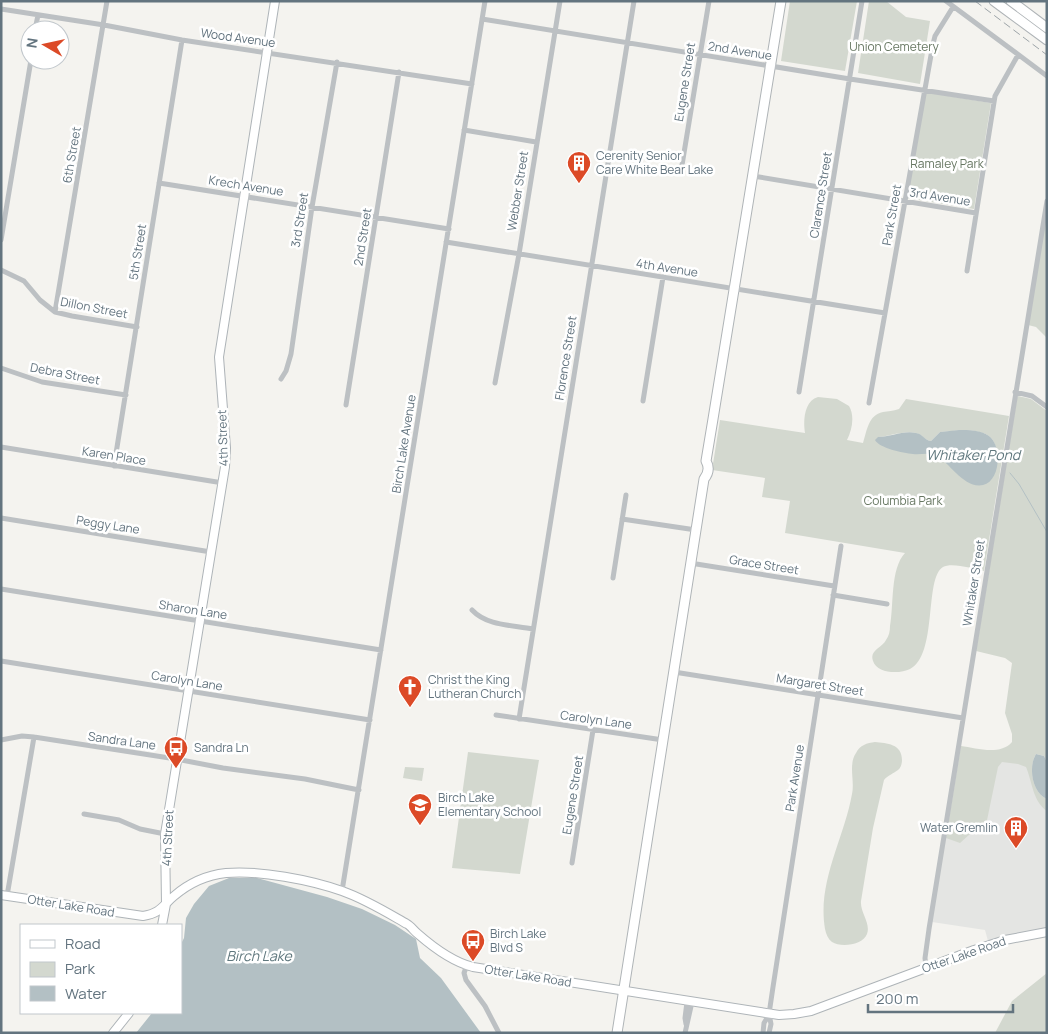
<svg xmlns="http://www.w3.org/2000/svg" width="1048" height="1034" font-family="Manrope,sans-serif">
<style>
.built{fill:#e4e5e3}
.green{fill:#d3d8cf;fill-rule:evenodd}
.water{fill:#b3c0c4}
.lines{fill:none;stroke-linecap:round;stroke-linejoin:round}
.stream{stroke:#b3c0c4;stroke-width:1}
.secondary-casing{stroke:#aeb4b8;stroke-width:10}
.primary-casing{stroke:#afb4b7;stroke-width:11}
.street{stroke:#bcc0c3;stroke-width:5}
.secondary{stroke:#fff;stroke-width:8}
.primary{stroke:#fff;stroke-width:9}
.rail{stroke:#9da4a8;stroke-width:1;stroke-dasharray:8 4;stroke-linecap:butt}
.labels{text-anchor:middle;stroke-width:5;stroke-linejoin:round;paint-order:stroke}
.street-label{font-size:12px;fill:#63747f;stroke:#fff}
.park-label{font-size:12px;fill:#677762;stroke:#fff}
.poi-label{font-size:12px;fill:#63747f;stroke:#fff;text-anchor:start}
.water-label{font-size:14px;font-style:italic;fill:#5f777d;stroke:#fff}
</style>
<rect width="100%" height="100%" fill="#f4f3ef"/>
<!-- built -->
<path class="built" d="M960,747l80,13 7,11v157l-59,13 -3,-11 -53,-8z"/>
<!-- green -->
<path class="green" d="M790,1h67l-12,70 -64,-10z
M869,1h17l20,16 24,4 -10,63 -62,-11z
M924,92l67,11 -17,106 -68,-11z
M1045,223l2,1v114l-11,-11 -8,-2z
M1018,396l13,3 16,12v351l-3,-6 -8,-2c-8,13 -4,39 11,45v12c-14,-9 -15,-30 -21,-44l-8,-3 -16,-2 -4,5 -12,58 -16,9 -10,9 -14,-5 15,-92c15,2 39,10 51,-4v-8l-7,-21 7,-50 -7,-5 -29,-7 41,-253z
M818,397l19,2 12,7c6,10 3,24 -2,34l16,3c4,-12 5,-28 20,-31 5,-1 10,-1 16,-3l7,-10 103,17 -25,155c-10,-2 -32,-9 -41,-4 -19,11 -5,88 -33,102 -10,5 -33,5 -37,-8 -4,-11 9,-13 13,-21 3,-4 4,-9 4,-14 4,-21 0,-57 15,-73l-120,-20 5,-32 -28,-4 3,-19 -53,-8 8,-50 85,13c-2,-12 -1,-32 13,-36zM964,430c23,1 34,6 33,31l-119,-24c12,-1 27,-7 38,-4 6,1 8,7 15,8l9,-9z
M875,742c12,1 27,2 27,18 0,3 -1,8 -4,10 -5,4 -10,5 -14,10l-11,48 -12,73c-1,12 10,22 6,33 -4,11 -26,14 -35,8 -4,-3 -6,-8 -7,-13 -8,-47 19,-90 27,-135 3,-13 -4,-29 4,-41 4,-8 11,-10 19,-11z
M468,752l71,8 -19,114 -68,-6z
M405,767l19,1 -2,13 -19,-3z
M1047,973v60h-52l17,-32z"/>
<!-- water -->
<path class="water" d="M959,430c10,0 22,0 30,6 13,9 12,45 -6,49 -19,4 -33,-22 -47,-30 -8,-3 -16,0 -23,-1 -10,-1 -34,-6 -38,-14l3,-3c12,0 26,-7 38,-4 7,1 8,7 15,8l9,-9z
M1036,754l8,2 3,6v37c-15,-6 -19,-32 -11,-45z
M229,878h28l70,19 35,12 33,16 21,14 4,19 21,20 40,55h-345l16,-20h29v-69l3,-6 2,-20 8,-14 15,-18z"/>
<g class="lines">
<!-- stream -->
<path class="stream" d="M1010,473l9,11 28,48"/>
<!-- secondary casing -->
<g class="secondary-casing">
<path id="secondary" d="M1,895l142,21c18,-3 19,-10 31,-20 14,-12 33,-21 52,-23 33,-3 85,7 116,18 23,8 44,21 65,33 4,2 7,7 11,10 16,14 35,28 55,33l306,48 15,-1 17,-3 163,-61 31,-10 42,-8
M162,925l4,-21 -1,-70 2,-12 58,-355 1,-19 -7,-91 56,-356
M113,1033l16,-20"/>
</g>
<!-- primary casing -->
<g class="primary-casing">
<path id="primary" d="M994,1l53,39
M1011,1l36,27
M617,1033l87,-554c4,-5 6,-11 2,-18l7,-42 68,-418"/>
</g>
<!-- street -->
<path class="street" d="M946,1l101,75
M1,9l103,16 78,15 290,44
M482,19l368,60 144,22
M35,30l3,-15
M464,130l72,12
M682,165l27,-164
M753,176l223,37
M159,183l290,46
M1,240l30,-180
M446,242l439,71
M1,270l23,11 16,19 15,12 17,4 65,11
M967,271l28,-175 23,-41
M55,312l52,-311
M1,368l41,14 84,13
M281,379l5,-8 5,-17 21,-147 25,-145
M495,383l24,-129 41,-253
M799,392l63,-391
M1015,392l17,4 15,11
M643,401l20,-124
M869,403l64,-359 2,-8 18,-29
M346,405l53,-333
M1,447l222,36
M114,466l68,-426
M1,518l210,34
M622,519l74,11
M690,563l144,23
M613,578l13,-83
M1,589l380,61
M833,595l54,9
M472,610c15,16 40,15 61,19
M1,661l369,59
M674,672l289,46
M496,715l167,25
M519,719l115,-718
M1,740l21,-4 12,1 142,22 47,9 82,11 54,11
M84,814l35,6 21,9 25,5
M572,863l21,-133
M342,891l143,-890
M7,896l27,-159
M467,965l-3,8 2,7 19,26 14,27
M926,967l-1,-9 4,-29 118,-728
M686,1024l-1,-6 2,-16
M685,1033l7,-31
M763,1033l1,-10 5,-8
M769,1033l2,-9 -2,-10 4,-27 68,-441"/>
<!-- secondary -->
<use href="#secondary" class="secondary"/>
<!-- primary -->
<use href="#primary" class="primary"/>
<!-- rail -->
<path class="rail" d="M975,1l72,54"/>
</g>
<!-- icons -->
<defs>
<g id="building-pin" transform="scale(1.25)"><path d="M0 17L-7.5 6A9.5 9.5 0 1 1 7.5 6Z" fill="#dc4a27" stroke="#fff"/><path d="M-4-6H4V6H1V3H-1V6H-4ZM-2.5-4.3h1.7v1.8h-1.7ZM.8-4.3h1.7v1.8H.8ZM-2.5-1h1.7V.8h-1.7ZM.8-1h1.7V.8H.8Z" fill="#fff"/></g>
<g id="church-pin" transform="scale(1.25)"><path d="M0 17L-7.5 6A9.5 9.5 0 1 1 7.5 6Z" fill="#dc4a27" stroke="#fff"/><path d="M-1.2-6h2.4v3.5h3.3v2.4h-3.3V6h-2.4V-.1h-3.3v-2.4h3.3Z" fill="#fff"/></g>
<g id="bus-pin" transform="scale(1.25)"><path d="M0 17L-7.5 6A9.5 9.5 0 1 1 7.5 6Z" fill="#dc4a27" stroke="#fff"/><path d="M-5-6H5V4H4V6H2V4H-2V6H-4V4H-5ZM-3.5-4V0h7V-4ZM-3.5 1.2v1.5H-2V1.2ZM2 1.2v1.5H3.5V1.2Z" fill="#fff"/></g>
<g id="school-pin" transform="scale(1.25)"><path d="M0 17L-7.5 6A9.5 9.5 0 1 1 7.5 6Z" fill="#dc4a27" stroke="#fff"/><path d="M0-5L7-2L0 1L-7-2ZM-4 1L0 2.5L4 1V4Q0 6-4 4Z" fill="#fff"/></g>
</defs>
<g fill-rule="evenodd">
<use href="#building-pin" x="579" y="163"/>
<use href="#church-pin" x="410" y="687"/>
<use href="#bus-pin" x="176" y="748"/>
<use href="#school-pin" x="420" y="805"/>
<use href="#building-pin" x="1016" y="828"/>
<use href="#bus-pin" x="473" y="941"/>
</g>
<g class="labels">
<!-- street labels -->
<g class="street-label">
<text transform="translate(238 38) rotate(8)" y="4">Wood Avenue</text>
<text transform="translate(740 51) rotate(9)" y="4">2nd Avenue</text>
<text transform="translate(685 82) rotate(-81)" y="4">Eugene Street</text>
<text transform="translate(72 155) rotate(-80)" y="4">6th Street</text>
<text transform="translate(246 186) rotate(9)" y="4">Krech Avenue</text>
<text transform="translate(518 191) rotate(-81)" y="4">Webber Street</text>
<text transform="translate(821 195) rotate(-81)" y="4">Clarence Street</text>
<text transform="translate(940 197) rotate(9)" y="4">3rd Avenue</text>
<text transform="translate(892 215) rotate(-80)" y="4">Park Street</text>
<text transform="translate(300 220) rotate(-81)" y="4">3rd Street</text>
<text transform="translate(363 237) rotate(-81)" y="4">2nd Street</text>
<text transform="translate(138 252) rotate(-81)" y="4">5th Street</text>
<text transform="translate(667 268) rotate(9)" y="4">4th Avenue</text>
<text transform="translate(94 308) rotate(11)" y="4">Dillon Street</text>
<text transform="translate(566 358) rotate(-81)" y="4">Florence Street</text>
<text transform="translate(65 374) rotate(11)" y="4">Debra Street</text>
<text transform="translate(223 438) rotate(-92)" y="4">4th Street</text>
<text transform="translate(404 444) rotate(-81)" y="4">Birch Lake Avenue</text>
<text transform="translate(114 456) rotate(9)" y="4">Karen Place</text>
<text transform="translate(108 525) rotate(9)" y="4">Peggy Lane</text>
<text transform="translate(764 565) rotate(9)" y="4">Grace Street</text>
<text transform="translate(974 583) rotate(-81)" y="4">Whitaker Street</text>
<text transform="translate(193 610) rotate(9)" y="4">Sharon Lane</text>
<text transform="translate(187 681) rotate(9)" y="4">Carolyn Lane</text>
<text transform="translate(820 685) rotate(9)" y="4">Margaret Street</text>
<text transform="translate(596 720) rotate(8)" y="4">Carolyn Lane</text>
<text transform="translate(122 741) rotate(8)" y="4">Sandra Lane</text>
<text transform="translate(795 778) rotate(-81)" y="4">Park Avenue</text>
<text transform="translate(573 795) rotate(-81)" y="4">Eugene Street</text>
<text transform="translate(168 838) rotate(-87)" y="4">4th Street</text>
<text transform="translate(71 906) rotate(9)" y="4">Otter Lake Road</text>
<text transform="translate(964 955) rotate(-19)" y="4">Otter Lake Road</text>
<text transform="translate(528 976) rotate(9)" y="4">Otter Lake Road</text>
</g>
<!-- park labels -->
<g class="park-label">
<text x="894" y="51">Union Cemetery</text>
<text x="947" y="168">Ramaley Park</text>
<text x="903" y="505">Columbia Park</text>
</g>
<!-- poi labels -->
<g class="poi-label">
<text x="596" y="160">Cerenity Senior<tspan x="596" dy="14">Care White Bear Lake</tspan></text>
<text x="428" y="684">Christ the King<tspan x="428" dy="14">Lutheran Church</tspan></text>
<text x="194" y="752">Sandra Ln</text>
<text x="438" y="802">Birch Lake<tspan x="438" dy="14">Elementary School</tspan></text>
<text x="998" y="832" text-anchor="end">Water Gremlin</text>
<text x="490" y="938">Birch Lake<tspan x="490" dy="14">Blvd S</tspan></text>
</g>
<!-- water labels -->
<g class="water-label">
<text x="973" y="460">Whitaker Pond</text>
<text x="259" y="961">Birch Lake</text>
</g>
</g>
<!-- border -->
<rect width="1048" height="1034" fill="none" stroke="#63747f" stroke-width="5"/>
<!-- legend -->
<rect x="20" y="924" width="162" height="90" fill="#ffffff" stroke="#c1c7cc"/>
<rect x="30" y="940" width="25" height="8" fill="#ffffff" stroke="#c1c7cc"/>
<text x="65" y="949" font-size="15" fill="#63747f">Road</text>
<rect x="30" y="962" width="25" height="15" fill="#d3d8cf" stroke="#c1c7cc"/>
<text x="65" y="974" font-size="15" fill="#63747f">Park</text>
<rect x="30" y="986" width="25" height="15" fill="#b3c0c4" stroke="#c1c7cc"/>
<text x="65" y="999" font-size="15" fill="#63747f">Water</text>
<!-- north arrow -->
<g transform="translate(45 45) rotate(279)"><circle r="24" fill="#ffffff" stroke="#c1c7cc"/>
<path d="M0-4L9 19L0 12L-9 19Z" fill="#dc4a27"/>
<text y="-8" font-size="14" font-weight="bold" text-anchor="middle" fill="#63747f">N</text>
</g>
<!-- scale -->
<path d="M868 1004v8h145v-8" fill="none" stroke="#63747f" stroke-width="2.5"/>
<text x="876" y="1004" font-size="15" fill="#63747f" stroke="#ffffff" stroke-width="4" paint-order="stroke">200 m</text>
</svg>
